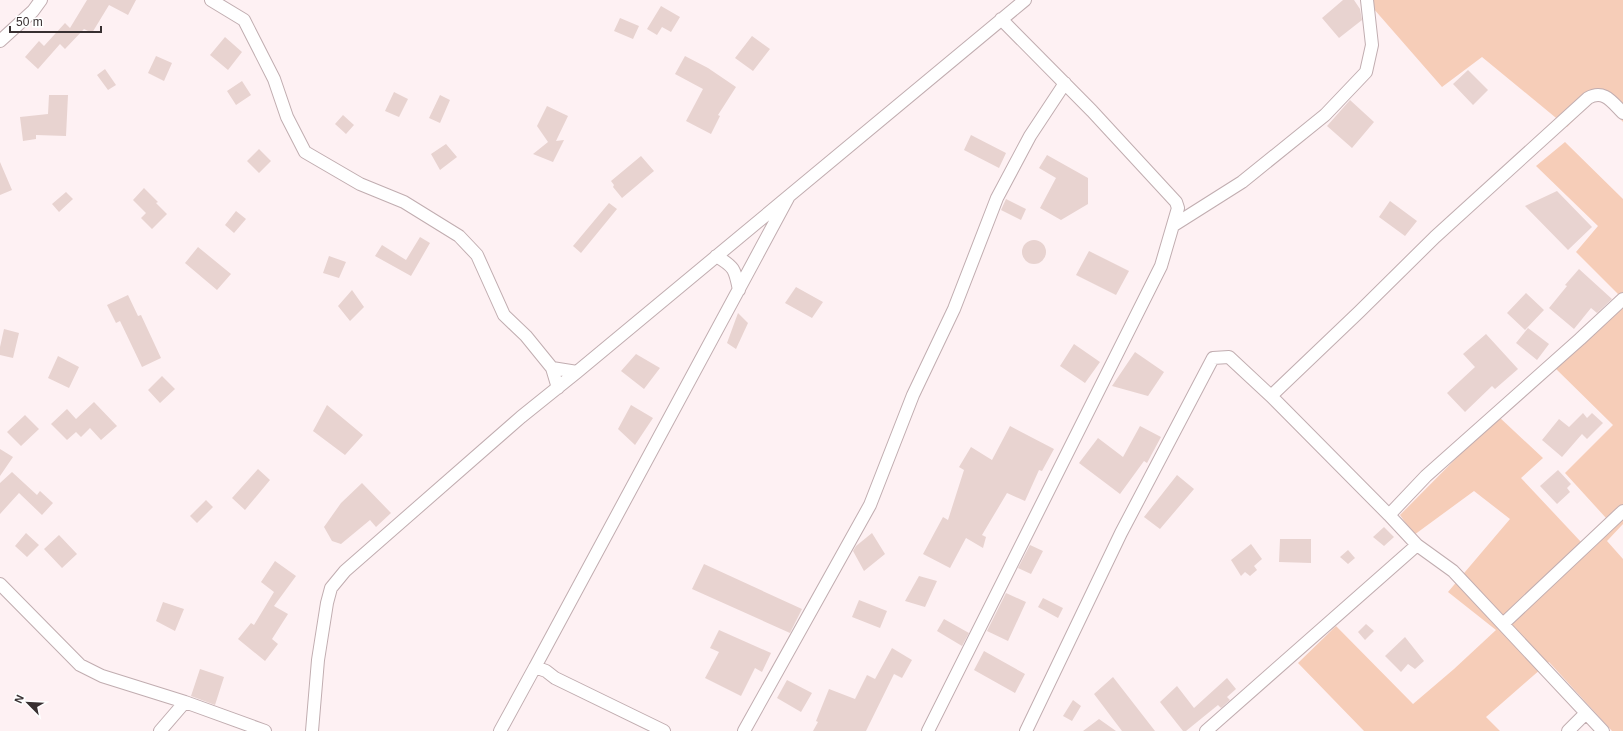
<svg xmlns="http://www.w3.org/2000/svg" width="1623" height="731" font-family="Arial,sans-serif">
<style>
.green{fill:#f6cdb8}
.building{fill:#e8d3d0}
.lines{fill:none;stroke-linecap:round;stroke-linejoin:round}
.street-casing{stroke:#c1adb0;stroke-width:14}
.street{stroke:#fff;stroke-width:12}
</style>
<rect width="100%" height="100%" fill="#fef1f3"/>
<!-- green -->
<path class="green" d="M1366,0h257v122l-25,-27 -31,32 -85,-70 -40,30z
M1565,142l58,57v100l-47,-47 22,-26 -62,-60z
M1623,302v222l-16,17 16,18v172h-11l-63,-69 -63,55 14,14h-136l-66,-68 38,-37 77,78 41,-35 42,-39 -48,-38 62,-73 -36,-28 -60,44 -14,-20 98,-99 45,42 -22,20 60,64 25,-24 -41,-45 48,-48 -60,-59z"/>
<!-- building -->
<path class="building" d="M87,0h49l-8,15 -19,-10 -17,28 -8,-4 -19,20 -5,-5 -22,25 -13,-12 14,-16 5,5 21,-23 5,5z
M1343,0h11l6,9 2,11 -23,18 -17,-20z
M661,6l19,11 -9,15 -9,-5 -5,8 -10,-6z
M620,18l19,8 -6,13 -19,-8z
M752,36l18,13 -17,22 -18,-13z
M225,37l17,15 -14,18 -18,-15z
M156,56l16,7 -8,18 -16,-8z
M685,56l23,12 28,19 -18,28 2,1 -9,18 -25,-13 17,-32 -28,-15z
M105,69l11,16 -8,5 -11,-15z
M1468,70l20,20 -15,15 -20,-21z
M242,81l9,14 -15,10 -9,-14z
M394,92l14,7 -9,18 -14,-6z
M49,95h19l-2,41 -30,-1v4l-13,2 -3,-24 28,-3z
M440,95l10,5 -10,23 -11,-5z
M1350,100l24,22 -22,26 -25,-22z
M547,106l21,10 -12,25 8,-1 -11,22 -20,-8 15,-12 -11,-16z
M343,115l11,10 -8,9 -11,-10z
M971,135l35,18 -7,15 -35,-18z
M446,144l11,13 -17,13 -9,-16z
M259,149l12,12 -12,12 -12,-12z
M1047,155l41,23v26l-27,16 -21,-12 16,-30 -17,-10z
M641,156l13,15 -32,27 -9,-11 1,-2 -3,-4z
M0,162l12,28 -12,5z
M144,188l14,14 -2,1 11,11 -15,15 -11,-11 5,-5 -13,-13z
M1557,191l35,36 -24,23 -43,-44z
M66,192l7,7 -14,13 -7,-8z
M1006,199l20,10 -5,11 -20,-10z
M1390,201l27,20 -12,15 -26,-19z
M609,203l8,6 -36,44 -8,-7z
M236,211l10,8 -12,14 -9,-8z
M420,237l10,6 -19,33 -36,-20 7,-11 24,15z
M1022 252a12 12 0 1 1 24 0a12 12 0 1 1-24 0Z
M198,247l33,27 -14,16 -32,-27z
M1089,251l40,20 -13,24 -40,-20z
M329,256l17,6 -7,16 -16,-5z
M1579,269l33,30 -15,14 -6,-5 -17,21 -25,-21 18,-22 -2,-1z
M796,287l27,15 -11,16 -27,-15z
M352,290l12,17 -14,14 -12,-15z
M1526,293l18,17 -19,20 -18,-17z
M128,295l10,21 3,-1 20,43 -19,9 -22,-46 -4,2 -9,-18z
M738,313l10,10 -12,26 -9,-6z
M1528,328l21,16 -12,16 -21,-17z
M4,329l15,4 -6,25 -13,-3v-8z
M1486,334l32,35 -23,20 -3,-3 -27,26 -18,-19 28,-26 -12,-13z
M1074,344l26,18 -15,21 -25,-17z
M1135,352l29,20 -16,24 -36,-10z
M636,354l24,14 -16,21 -23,-18z
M58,356l21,11 -10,21 -21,-10z
M162,376l13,13 -15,14 -12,-13z
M94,402l23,24 -16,14 -11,-12 -9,9 -5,-5 -9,8 -16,-16 16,-15 9,10z
M327,405l36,30 -18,20 -32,-24z
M631,405l22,13 -18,27 -17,-16z
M1583,413l4,5 5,-5 11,10 -16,16 -5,-5 -20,23 -20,-17 17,-21 10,8z
M25,415l14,14 -18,17 -14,-14z
M1010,426l44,23 -12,22 -3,-1 -14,31 -18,-8 -25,42 4,2 -3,11 -17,-10 -16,30 -27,-14 20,-37 5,3 16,-50 -5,-3 12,-20 21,13z
M1140,426l21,11 -14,26 -3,-2 -24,33 -41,-31 19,-25 25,19z
M0,449l13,8 -13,19z
M258,469l12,11 -25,30 -13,-12z
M1558,470l13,14 -4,4 3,4 -13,12 -17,-18z
M12,472l25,23 3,-4 13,12 -11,12 -23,-22 -19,21v-31z
M1177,475l17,14 -34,40 -16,-12z
M362,483l29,30 -15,14 -6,-7 -29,24 -9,-3 -8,-14 17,-24z
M206,500l7,7 -16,16 -7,-7z
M1384,527l10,10 -10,9 -11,-9z
M26,533l13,12 -12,12 -12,-11z
M872,533l13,21 -21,17 -11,-20 3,-5z
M59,535l18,19 -15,14 -18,-19z
M1280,539h31v24l-32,-1z
M1251,544l11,15 -8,7 3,4 -7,6 -5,-4 -4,4 -10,-16z
M1030,545l13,6 -12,23 -13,-6z
M1348,550l7,8 -7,6 -8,-7z
M275,561l21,15 -22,30 14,8 -16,25 6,5 -13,17 -27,-22 13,-16 3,2 20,-33 -13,-10z
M704,564l98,45 -12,24 -98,-44z
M919,576l18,5 -12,26 -20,-6z
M1006,593l20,9 -18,39 -21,-10z
M1043,598l20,10 -5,10 -20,-11z
M859,600l28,11 -7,17 -28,-11z
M163,602l21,7 -9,22 -19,-10z
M944,619l25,14 -7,13 -25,-15z
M1366,624l8,7 -9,9 -7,-8z
M719,630l52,23 -9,19 -7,-4 -14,28 -36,-18 14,-26 -9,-4z
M1405,637l19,24 -9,8 -7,-5 -7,8 -16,-16z
M892,648l20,12 -10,18 -8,-4 -28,57h-53l5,-9 -2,-1 13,-32 26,10 12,-24 8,4z
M984,651l41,23 -10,19 -41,-23z
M200,669l24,8 -9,28 -24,-9z
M1113,677l42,54h-33l-28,-37z
M1227,678l9,11 -9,8 3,3 -9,8 -3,-3 -32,26h-3l-23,-29 17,-16 17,22z
M787,680l25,13 -11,19 -24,-14z
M1073,700l8,6 -9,15 -9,-5z
M1099,719l17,12h-33z"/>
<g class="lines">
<!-- street casing -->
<g class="street-casing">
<path id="street" d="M211,0l33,20 30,59 13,38 18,35 55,32 44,18 55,34 18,19 27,60 22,21 26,32
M0,41l33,-30 8,-11
M1174,225l68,-43 83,-67 41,-43 6,-27 -5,-45
M716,256c19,11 19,14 23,34
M558,388l-6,-20 25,4
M1271,396l88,-84 76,-75 153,-139c16,-9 24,4 35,15
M1389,515l37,-39 154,-137 43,-40
M0,584l80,81 22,11 83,26 80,29
M1503,624l120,-113
M160,731l25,-29
M312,731l6,-71 9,-57 4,-15 14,-17 176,-154 56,-45 448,-372
M500,731l35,-64
M664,731l-109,-53 -9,-7 -11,-4 253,-469
M744,731l126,-226 43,-110 41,-86 43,-111 33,-62 35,-53
M928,731l233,-465 17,-58 -2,-6 -84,-91 -91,-92
M1026,731l95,-198 92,-175 16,-1 42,39 118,119 28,30 36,26 150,160
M1206,731l211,-186
M1568,731l18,-18"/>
</g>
<!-- street -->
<use href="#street" class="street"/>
</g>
<!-- north arrow -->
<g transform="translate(28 703) rotate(294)" stroke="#ffffff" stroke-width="3" paint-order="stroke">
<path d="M0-3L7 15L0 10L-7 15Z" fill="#383031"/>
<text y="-6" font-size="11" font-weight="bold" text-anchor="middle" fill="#383031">N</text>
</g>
<!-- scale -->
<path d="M10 26v6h91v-6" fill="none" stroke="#383031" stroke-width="2"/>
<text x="16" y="26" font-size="12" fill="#383031" stroke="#ffffff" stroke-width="3" paint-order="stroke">50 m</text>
</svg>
